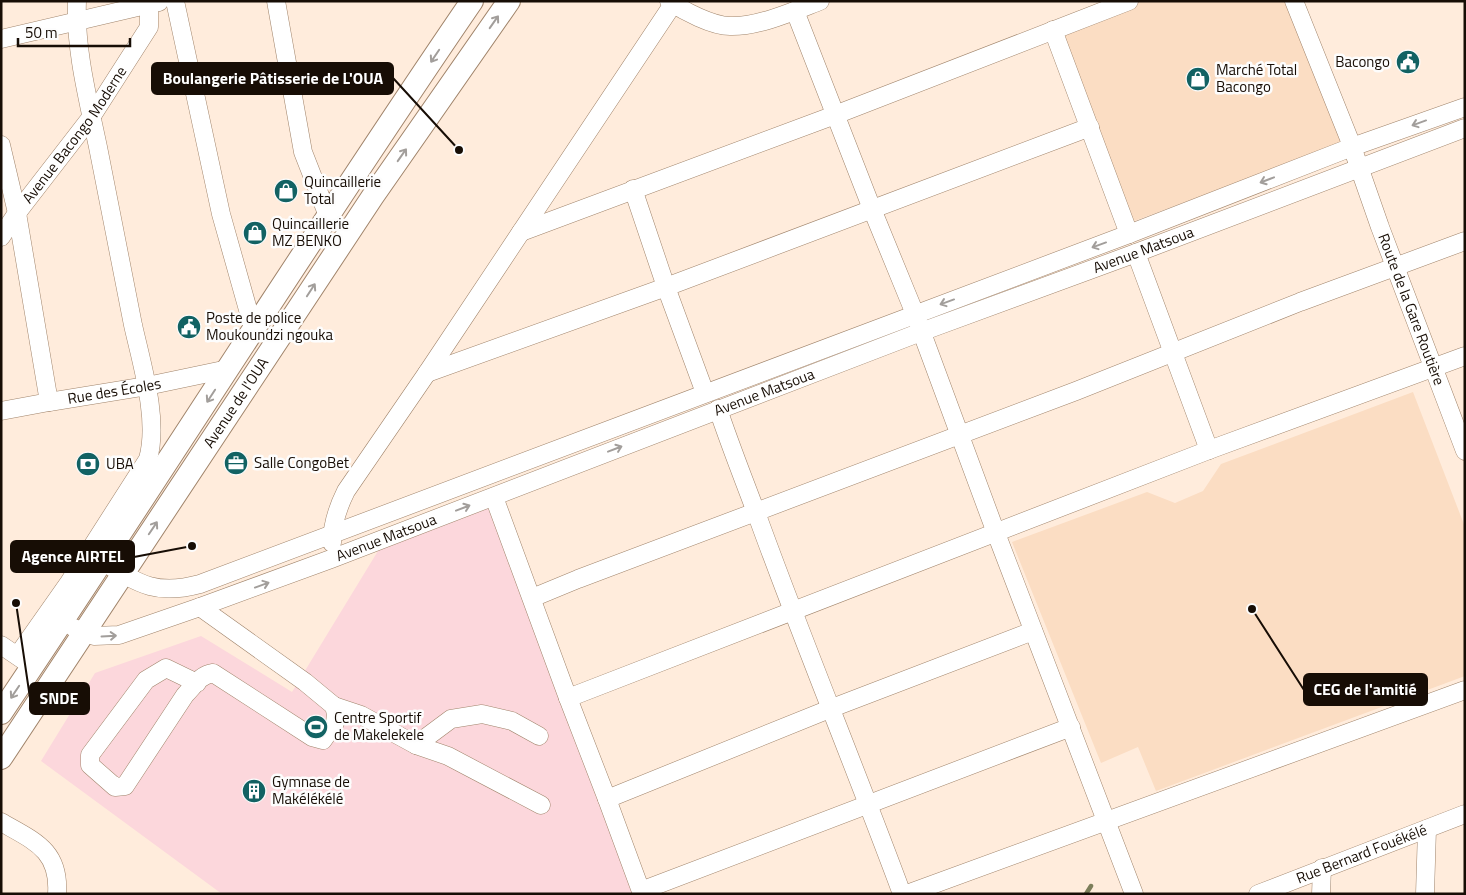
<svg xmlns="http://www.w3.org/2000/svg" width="1466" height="895" font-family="'Titillium Web',sans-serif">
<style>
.built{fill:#fbddc3}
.garden{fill:#fcd7dc}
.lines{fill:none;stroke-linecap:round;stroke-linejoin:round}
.stream{stroke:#7c7e5a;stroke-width:4.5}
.minor-casing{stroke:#a0846b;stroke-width:19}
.major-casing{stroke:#a0846b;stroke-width:24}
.minor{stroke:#fff;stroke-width:18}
.major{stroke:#fff;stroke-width:22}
.oneway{stroke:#a29e9b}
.labels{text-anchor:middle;stroke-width:5;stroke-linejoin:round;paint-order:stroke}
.poi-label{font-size:15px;fill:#170d05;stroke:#fdfdfd;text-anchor:start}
.street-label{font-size:15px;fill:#170d05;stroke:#fdfdfd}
.leader{fill:none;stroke:#170d05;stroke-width:2}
.callout-dot{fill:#170d05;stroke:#fdfdfd;stroke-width:2}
.callout{fill:#170d05;stroke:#170d05;stroke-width:2}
.callout-label{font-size:16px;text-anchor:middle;font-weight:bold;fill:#fff}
</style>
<rect width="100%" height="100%" fill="#ffecdc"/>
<!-- built -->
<path class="built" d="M1129,1h165l56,140 -224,83 -73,-194z
M1413,392l52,135v149l-309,115 -18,-44 -37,16 -89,-221 135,-50 28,11 28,-12 18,-27z"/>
<!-- garden -->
<path class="garden" d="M488,507l146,387h-412l-181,-133 54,-88 106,-37 91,56 89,-146z"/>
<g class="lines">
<!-- stream -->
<path class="stream" d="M1086,894l5,-8"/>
<!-- minor casing -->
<g class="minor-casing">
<g id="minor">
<path d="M175,1l46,213 33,117"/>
<path d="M276,1l27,151 25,64"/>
<path d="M669,1c15,10 43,25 61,25 28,1 64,-15 90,-25"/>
<path id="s1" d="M1294,1l56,140 30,86 85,224"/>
<path d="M795,11l77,198 43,105 81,219 138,361"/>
<path d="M1053,30l76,204"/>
<path d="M1,39l158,-37"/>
<path d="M1,145l16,68 32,189"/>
<path d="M633,189l33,98 39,106"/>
<path d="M521,232l314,-117 294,-114"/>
<path id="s2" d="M1,237l16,-24 75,-97 57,-89v-23l2,-3"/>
<path d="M1136,253l73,197"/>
<path d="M427,373l239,-86 424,-160"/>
<path d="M718,409c12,36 26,71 39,106 46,127 98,252 145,379"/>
<path id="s3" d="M1,411l48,-9 98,-16 81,-17"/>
<path d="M494,497l74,201 39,101 35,95"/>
<path d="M332,543c0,-17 6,-36 14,-52l81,-118 248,-372"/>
<path d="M102,561c37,23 54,35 98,23l929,-350 223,-87 113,-40"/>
<path d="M532,598l46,-19 498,-188 224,-89 165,-61"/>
<path id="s4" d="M74,628l20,8 25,-1 81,-28 131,-48 590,-227 215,-79 329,-125"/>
<path d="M1,645l25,17"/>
<path d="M18,655l50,-71 80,-125c11,-39 -6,-94 -15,-134 -12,-59 -23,-119 -35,-178 -10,-48 -23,-97 -21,-146"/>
<path d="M197,683l-31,-15 -20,12 -56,75v10l25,22 10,-1 60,-91c9,-9 15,-20 28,-22l99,64 11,3 12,-17 1,-9 -2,-8 -29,-24 -105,-75"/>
<path d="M568,698l641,-248 256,-94"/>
<path d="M334,706l27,9 55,30 32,11 93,49"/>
<path d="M416,745l35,-26 31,-5 30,7 27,15"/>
<path d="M607,799l225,-91 201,-77"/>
<path d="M1,822c33,19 59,28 56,72"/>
<path d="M641,891l430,-164"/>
<path d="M907,894l558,-204"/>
<path id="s5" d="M1258,894l207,-80"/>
<path d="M1321,894l1,-26"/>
<path d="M1425,894l2,-65"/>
</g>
</g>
<!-- major casing -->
<g class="major-casing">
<g id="major">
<path d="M1,713c159,-236 310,-477 471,-712"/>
<path id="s6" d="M1,758l372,-562 136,-195"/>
</g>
</g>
<!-- minor -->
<use href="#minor" class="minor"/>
<!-- major -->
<use href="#major" class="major"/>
</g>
<!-- one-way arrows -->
<defs><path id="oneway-shaft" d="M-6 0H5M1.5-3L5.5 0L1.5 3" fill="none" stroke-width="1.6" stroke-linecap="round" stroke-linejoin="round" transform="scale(1.25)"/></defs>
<g class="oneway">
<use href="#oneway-shaft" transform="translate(494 22) rotate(-55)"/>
<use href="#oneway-shaft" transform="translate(435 56) rotate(124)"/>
<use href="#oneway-shaft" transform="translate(1419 123) rotate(160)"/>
<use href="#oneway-shaft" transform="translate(402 155) rotate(-55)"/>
<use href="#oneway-shaft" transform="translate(1267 180) rotate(159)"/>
<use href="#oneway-shaft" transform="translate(1099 245) rotate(160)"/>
<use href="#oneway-shaft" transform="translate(311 290) rotate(-57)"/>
<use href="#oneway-shaft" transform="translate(947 302) rotate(160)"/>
<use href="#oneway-shaft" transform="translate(211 396) rotate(123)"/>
<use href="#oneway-shaft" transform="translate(615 449) rotate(-21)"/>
<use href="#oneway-shaft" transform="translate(463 508) rotate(-21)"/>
<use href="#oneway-shaft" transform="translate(153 528) rotate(-56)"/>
<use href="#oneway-shaft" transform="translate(262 585) rotate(-20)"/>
<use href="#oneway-shaft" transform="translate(109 636) rotate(-3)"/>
<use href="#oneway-shaft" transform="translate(15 692) rotate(124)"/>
</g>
<!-- icons -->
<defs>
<g id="civic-disc" transform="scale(1.25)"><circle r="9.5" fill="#126263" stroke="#fdfdfd"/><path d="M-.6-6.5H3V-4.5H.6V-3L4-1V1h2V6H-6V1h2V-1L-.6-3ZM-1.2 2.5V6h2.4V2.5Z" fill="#fff"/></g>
<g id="shop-disc" transform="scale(1.25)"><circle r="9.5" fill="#126263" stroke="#fdfdfd"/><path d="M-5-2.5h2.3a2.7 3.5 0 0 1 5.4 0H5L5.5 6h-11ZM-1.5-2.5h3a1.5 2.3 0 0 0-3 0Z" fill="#fff"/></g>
<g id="office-disc" transform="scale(1.25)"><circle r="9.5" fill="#126263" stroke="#fdfdfd"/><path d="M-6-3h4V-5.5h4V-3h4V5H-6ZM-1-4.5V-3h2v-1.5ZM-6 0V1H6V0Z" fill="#fff"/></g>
<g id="bank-disc" transform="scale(1.25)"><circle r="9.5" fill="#126263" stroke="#fdfdfd"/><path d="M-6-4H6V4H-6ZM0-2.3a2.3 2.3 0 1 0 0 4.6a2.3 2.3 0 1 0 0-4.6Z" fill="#fff"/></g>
<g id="stadium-disc" transform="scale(1.25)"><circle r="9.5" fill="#126263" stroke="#fdfdfd"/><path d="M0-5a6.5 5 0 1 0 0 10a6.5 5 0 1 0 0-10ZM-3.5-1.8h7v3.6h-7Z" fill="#fff"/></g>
<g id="building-disc" transform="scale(1.25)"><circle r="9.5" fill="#126263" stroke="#fdfdfd"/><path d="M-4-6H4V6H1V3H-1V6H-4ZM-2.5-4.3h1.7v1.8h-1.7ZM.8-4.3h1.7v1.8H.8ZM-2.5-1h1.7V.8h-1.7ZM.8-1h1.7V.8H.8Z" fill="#fff"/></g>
</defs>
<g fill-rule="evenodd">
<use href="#civic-disc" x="1408" y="62"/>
<use href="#shop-disc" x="1198" y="79"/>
<use href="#shop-disc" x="286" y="191"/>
<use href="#shop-disc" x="255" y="233"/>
<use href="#civic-disc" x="189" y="327"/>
<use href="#office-disc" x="236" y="463"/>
<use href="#bank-disc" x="88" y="464"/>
<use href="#stadium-disc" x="316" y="727"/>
<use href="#building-disc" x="254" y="791"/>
</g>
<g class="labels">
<!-- poi labels -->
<g class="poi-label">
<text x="1390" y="67" text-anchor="end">Bacongo</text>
<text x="1216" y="75">Marché Total<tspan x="1216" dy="17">Bacongo</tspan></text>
<text x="304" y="187">Quincaillerie<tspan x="304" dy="17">Total</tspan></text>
<text x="272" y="229">Quincaillerie<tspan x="272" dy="17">MZ BENKO</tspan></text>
<text x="206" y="323">Poste de police<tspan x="206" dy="17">Moukoundzi ngouka</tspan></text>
<text x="254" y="468">Salle CongoBet</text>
<text x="106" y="469">UBA</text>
<text x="334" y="723">Centre Sportif<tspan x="334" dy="17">de Makelekele</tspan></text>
<text x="272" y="787">Gymnase de<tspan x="272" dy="17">Makélékélé</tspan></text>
</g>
<!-- street labels -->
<g class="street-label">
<text dy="5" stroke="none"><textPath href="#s2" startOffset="126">Avenue Bacongo Moderne</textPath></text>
<text dy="5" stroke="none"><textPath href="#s4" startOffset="1141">Avenue Matsoua</textPath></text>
<text dy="5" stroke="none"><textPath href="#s1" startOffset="330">Route de la Gare Routière</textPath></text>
<text dy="5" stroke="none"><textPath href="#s3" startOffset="115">Rue des Écoles</textPath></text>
<text dy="5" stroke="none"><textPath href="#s4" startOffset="736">Avenue Matsoua</textPath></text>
<text dy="5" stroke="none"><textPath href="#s6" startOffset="426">Avenue de l'OUA</textPath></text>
<text dy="5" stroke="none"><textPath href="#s4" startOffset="331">Avenue Matsoua</textPath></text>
<text dy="5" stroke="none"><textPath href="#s5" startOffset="111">Rue Bernard Fouékélé</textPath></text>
</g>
</g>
<!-- callouts -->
<path class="leader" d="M459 150L393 78M192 546L134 557M1252 609L1304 690M16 603L30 698"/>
<g class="callout-dot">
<circle cx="459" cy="150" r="5"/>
<circle cx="192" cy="546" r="5"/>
<circle cx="1252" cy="609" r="5"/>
<circle cx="16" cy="603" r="5"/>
</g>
<g class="callout">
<rect x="152" y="63" width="241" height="31" rx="5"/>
<rect x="11" y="541" width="123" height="31" rx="5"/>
<rect x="1304" y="674" width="123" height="31" rx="5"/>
<rect x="30" y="683" width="59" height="31" rx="5"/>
</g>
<g class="callout-label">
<text x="273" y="84">Boulangerie Pâtisserie de L'OUA</text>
<text x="73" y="562">Agence AIRTEL</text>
<text x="1365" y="695">CEG de l'amitié</text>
<text x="59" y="704">SNDE</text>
</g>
<!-- border -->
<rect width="1466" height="895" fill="none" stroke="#170d05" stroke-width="5"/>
<!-- scale -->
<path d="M18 38v8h112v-8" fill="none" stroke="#170d05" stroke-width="2.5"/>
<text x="25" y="38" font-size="15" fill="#170d05" stroke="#fdfdfd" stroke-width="4" paint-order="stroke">50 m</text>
</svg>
